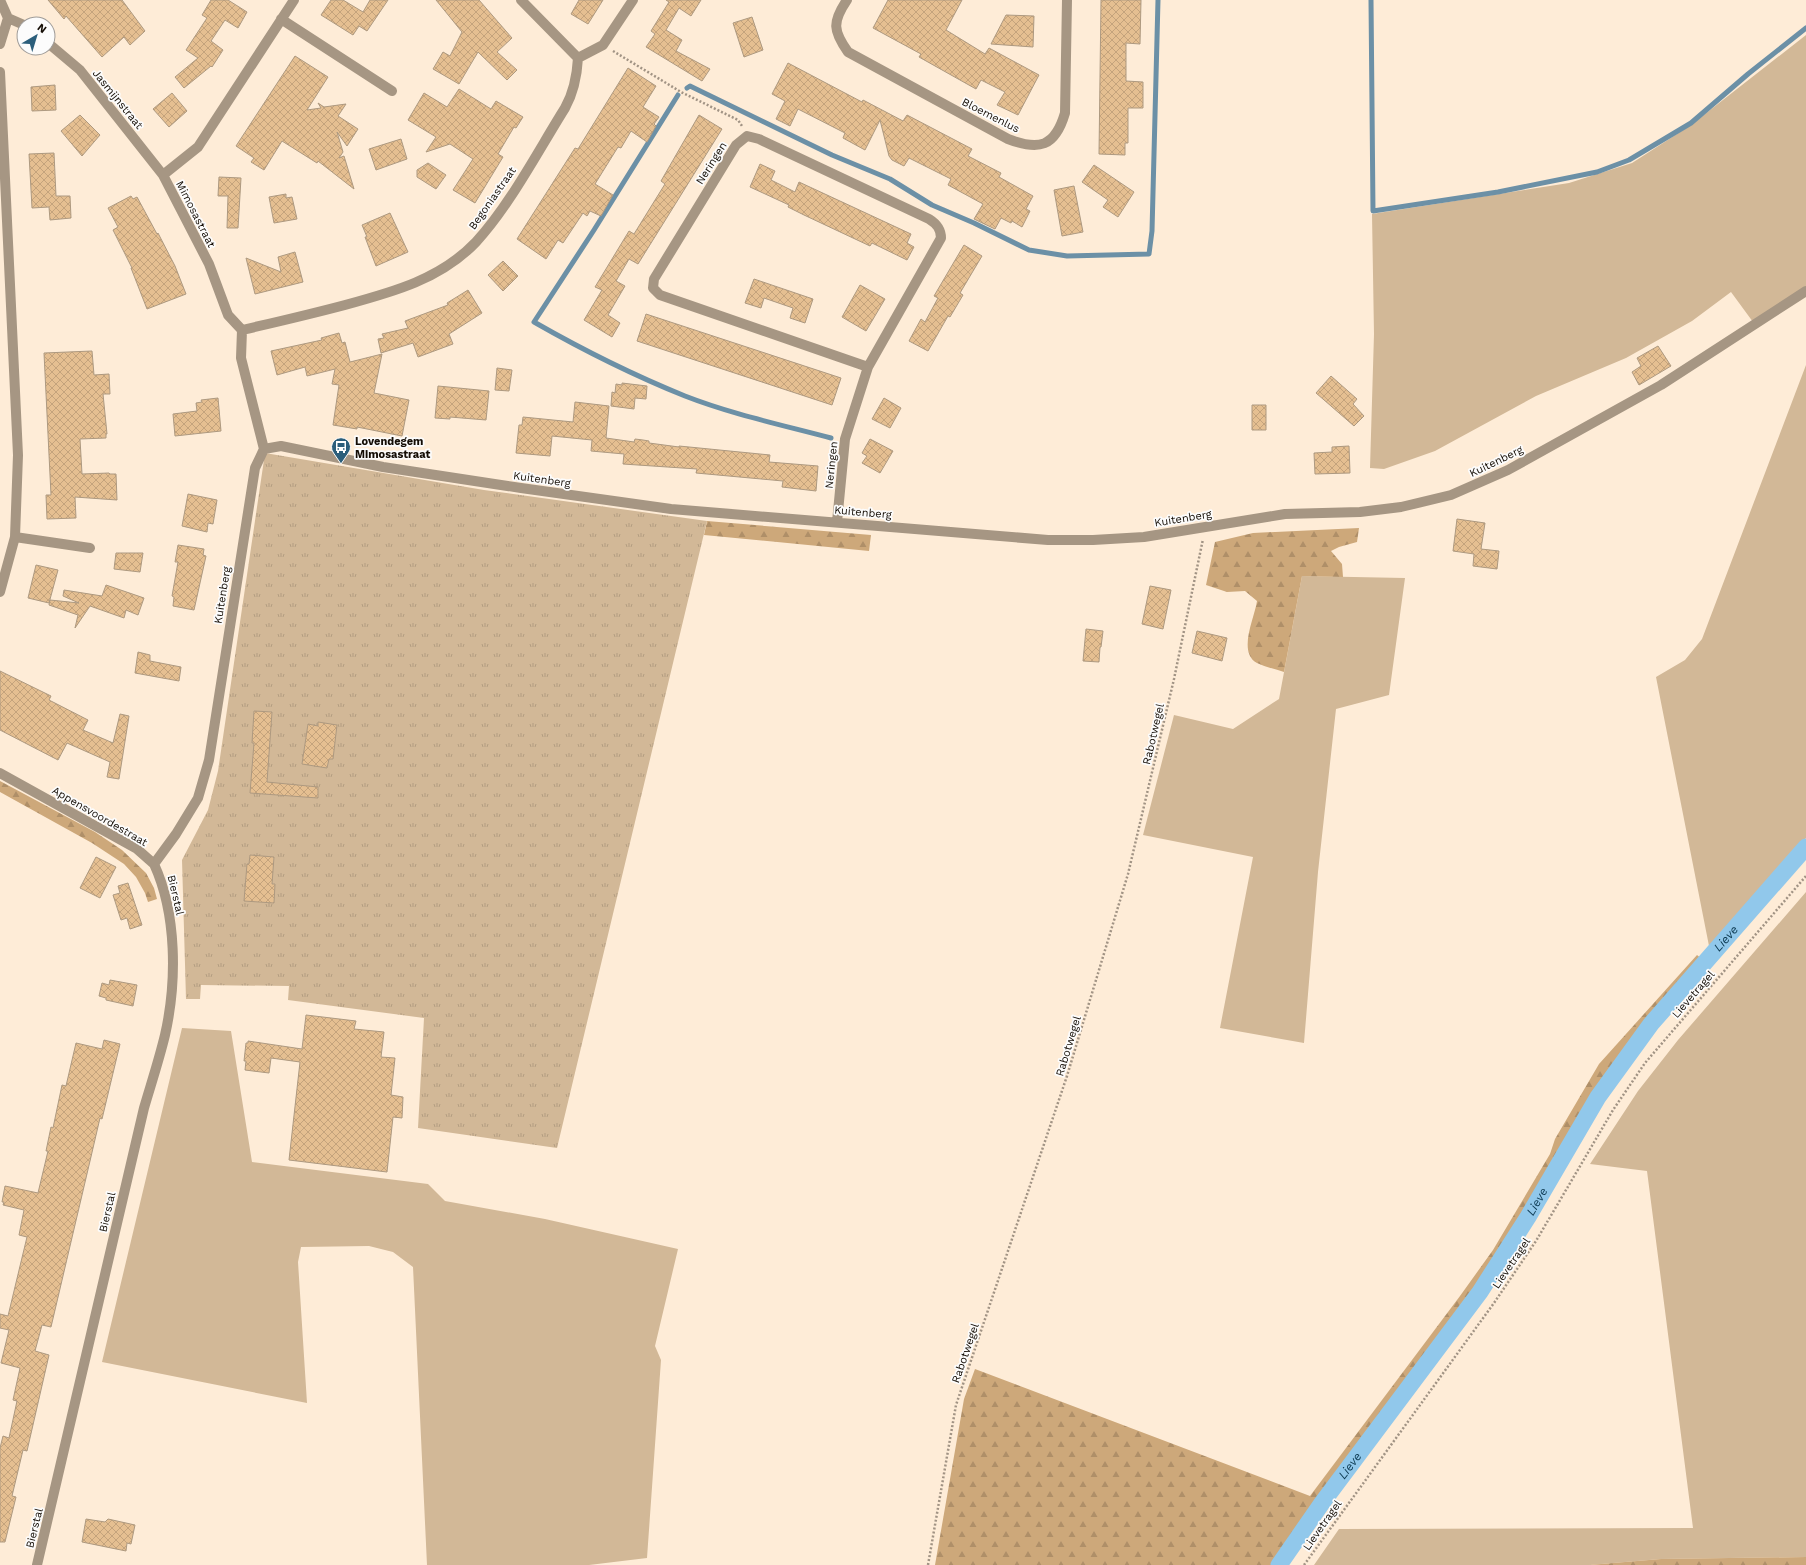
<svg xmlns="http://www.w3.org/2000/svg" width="1806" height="1565" font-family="'Work Sans',sans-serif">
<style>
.grass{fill:#d2b897}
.forest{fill:url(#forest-firs)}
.park{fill:url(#park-tufts)}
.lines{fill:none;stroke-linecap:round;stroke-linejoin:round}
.stream{stroke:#6c90a6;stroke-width:5}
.canal{stroke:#91c8eb;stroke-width:17}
.building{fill:url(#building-cross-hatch);stroke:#ad9980}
.path{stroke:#a19384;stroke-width:2.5;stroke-dasharray:2 2;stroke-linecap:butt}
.street{stroke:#a69683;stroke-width:10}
.labels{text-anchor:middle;stroke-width:3.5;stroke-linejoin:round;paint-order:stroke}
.street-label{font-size:11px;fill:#140d05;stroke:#fcfcfc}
.poi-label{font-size:11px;font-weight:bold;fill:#140d05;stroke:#fcfcfc;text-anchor:start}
.water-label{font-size:12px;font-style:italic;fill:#0d3a52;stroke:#fcfcfc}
</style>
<defs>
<pattern id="forest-firs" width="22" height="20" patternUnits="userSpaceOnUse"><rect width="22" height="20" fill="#cda87a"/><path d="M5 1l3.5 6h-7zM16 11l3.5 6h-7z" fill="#af8f68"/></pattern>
<pattern id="park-tufts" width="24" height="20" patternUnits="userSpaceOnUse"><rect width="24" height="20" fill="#d2b897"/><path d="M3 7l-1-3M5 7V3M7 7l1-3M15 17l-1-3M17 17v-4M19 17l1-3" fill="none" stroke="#b39d81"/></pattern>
<pattern id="building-cross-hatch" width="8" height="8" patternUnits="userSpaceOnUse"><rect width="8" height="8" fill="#e5bf91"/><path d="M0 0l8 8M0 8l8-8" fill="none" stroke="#c4a37c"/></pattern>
</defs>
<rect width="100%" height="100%" fill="#feecd7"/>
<!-- grass -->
<path class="grass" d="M1806,35v252l-53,35 -22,-30 -39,29 -66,37 -90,38 -101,55 -51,18 -14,-1 4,-134 -2,-120 197,-31 63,-20 59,-38z
M1806,365v473l-96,113 -54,-274 29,-17 17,-21z
M1302,576l103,2 -16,117 -53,14 -18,163 -14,171 -84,-15 33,-171 -110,-22 31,-120 59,14 46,-30z
M1806,892v665l-145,2 -72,6h-275l25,-36 354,-1 -46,-357 -57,-7 48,-73 40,-51z
M182,1028l49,3 21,131 176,22 17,17 100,18 133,30 -23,97 6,14 -14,198 -58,7h-162l-14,-298 -20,-15 -24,-6 -68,1 -3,15 9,141 -205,-41z"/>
<!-- forest -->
<path class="forest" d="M707,521l164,14 -2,16 -165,-16z
M1359,528l-2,14 -18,5 -8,4 11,13 1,13 -41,-1 -18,96c-9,-3 -19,-5 -27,-9 -20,-11 -2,-46 0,-62l-12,-10 -18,1 -21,-7 9,-43 38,-9z
M0,781l95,51 27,18 24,23 8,15 3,11 -9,3 -3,-9 -9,-16 -12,-13 -32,-21 -92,-51z
M1697,955l5,4 -52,58 -56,76 -86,149 -57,82 -59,80 -76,95 -45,66h-336l29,-166 11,-30 335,127 150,-200 33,-46 57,-96 5,-15 44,-75z
M1806,1557v8h-217l72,-6z"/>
<!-- park -->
<path class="park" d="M265,453l219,37 223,31 -150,627 -139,-20 6,-110 -136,-18 1,-14 -88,-1 -1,14h-14l-4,-139 26,-50 10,-39z"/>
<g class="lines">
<!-- stream -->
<path class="stream" d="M1371,0l2,211 125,-19 99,-20 32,-12 62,-37 57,-49 58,-46
M687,88l3,-2 142,69 58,24 42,26 42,18 55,27 38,6 82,-2 3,-23 6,-231
M678,95l-84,135 -60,92c49,28 99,53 151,74 46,18 97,29 146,42"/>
<!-- canal -->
<path class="canal" id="s1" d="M1279,1565l43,-62 158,-211 48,-75 70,-120 53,-73 155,-177"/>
</g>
<!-- building -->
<path class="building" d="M48,0h74l23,31 -15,14 -6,-8 -22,20 -36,-41 -2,3z
M211,0h17l19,12 -9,16 -13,-8 -14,21 12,9 -11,17 -1,-1 -27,22 -9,-11 23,-19 -12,-8 21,-32 -5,-3z
M331,0h12l20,12 7,-12h18l-21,31 -8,-5 -6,9 -32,-20z
M436,0h43l33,38 -15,14 20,18 -10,10 -29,-28 -19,32 -26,-15 10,-17 7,4 12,-24z
M579,0h24l-15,24 -17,-10z
M666,0h35l-10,16 -12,-8 -13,22 16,10 -6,11 34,18 -8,12 -56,-34 9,-13 -4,-3 18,-29z
M888,0h74l-16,30 39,24 4,-6 50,27 -21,40 -21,-10 8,-13 -24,-12 -5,9 -57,-32 2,-3 -48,-26z
M1101,0h40l-1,44 -14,-1v38l17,1v26h-15v35h-3v12l-26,-1z
M1006,15l28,1 -1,31 -42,-3z
M752,17l11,33 -19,7 -11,-34z
M295,56l33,21 -21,33 14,-2 -3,-5 6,4 22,-3 -8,12 20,13 -11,17 -10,-14 6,20 -4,6 5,-2 10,33 -36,-28 -1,2 -35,-22 -18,29 -13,-8 3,-4 -18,-12z
M788,63l74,39 1,-2 40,21 4,-6 65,34 -4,7 33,17 -2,4 34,19 -7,13 4,2 -8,16 -10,-6 -1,2 -10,-5 -6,11 -21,-10 9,-15 -35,-19 3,-6 -42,-21 -5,8 -12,-6 -3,-4 -9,-36 -15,30 -22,-12 2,-5 -47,-24 -8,17 -14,-7 9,-18 -13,-7z
M628,68l28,18 -13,21 16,10 -5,7 2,2 -9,16 -16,-11 -10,17 -3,-1 -23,37 18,11 -12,21 -11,-5 -3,5 -4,-3 -20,30 -5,-3 -12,19 -29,-20 58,-91 3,1z
M55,85l1,25 -24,1 -1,-24z
M459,89l32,20 5,-8 27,16 -7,11 -2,-1 -16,27 5,3 -28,46 -22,-13 20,-31 -23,-15 -24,8 10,-15 -28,-17 16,-27 23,14z
M172,93l15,18 -18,16 -16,-18z
M80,115l20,20 -18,21 -21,-25z
M699,115l23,14 -84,135 -9,-5 -13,22 9,5 -17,29 12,8 -8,14 -28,-17 18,-30 -7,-3 34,-56 5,3 31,-50 -4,-3z
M401,139l6,20 -31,11 -7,-21z
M54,153l2,43h14l1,22 -21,2 -1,-13 -17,1 -3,-54z
M428,163l18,12 -10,14 -19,-12v-7z
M760,164l15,7 -4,9 24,12 4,-10 112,52 -4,9 7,4 -7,13 -35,-17 -2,3 -66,-31 -16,-8 1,-2 -39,-18z
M1094,165l40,27 -16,25 -15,-10 5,-7 -26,-18z
M219,177l22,1 -3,50h-11l1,-32h-10z
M1074,186l9,46 -21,4 -8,-46z
M286,194v4l6,-1 5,22 -23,4 -5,-26z
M131,196l2,3 4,-2 20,37 1,-1 17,33 11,28 -39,15 -16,-41h1l-19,-38 5,-3 -10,-19z
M390,213l18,39 -32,14 -11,-29h2l-5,-12z
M964,245l18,11 -22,37 3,2 -13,22 -2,-1 -20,35 -19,-10 12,-22 4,3 13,-24 -4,-2z
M295,252l8,30 -48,12 -9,-36 35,14 -3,-15z
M503,261l15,15 -15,15 -15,-16z
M754,279l59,20 -8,24 -15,-5 3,-10 -29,-10 -3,10 -16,-5z
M860,285l25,14 -19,32 -24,-14z
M468,290l14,23 -33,21 4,10 -35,13 -5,-14 -32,10 -3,-14 6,-1 -2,-4 26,-6 -3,-7 43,-16 -1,-2z
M646,314l195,64 -9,27 -195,-64z
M339,333l3,10 3,-1 5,20 32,-8 -8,39 35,7 -7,36 -45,-9v2l-24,-4 6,-40 -7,-1 3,-15 -28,7 -2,-9 -28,8 -6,-24 51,-11 -1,-2z
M1658,346l13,20 -32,19 -7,-13 9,-6 -4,-8z
M92,351l2,24 15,-1 1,20h-7l4,40h-1v4l-26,1 2,35 27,-1 1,1h6l1,26 -42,-3 1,21 -29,1 -1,-24h5l-7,-142z
M497,368l15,2 -3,21 -14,-1z
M1331,376l26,23 -4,5 11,12 -10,10 -38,-33z
M622,383l25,3 -1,13 -11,-1 -1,11 -23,-3 1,-14 3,1 1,-9 6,1z
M438,386l51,5 -3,29 -36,-3v2l-15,-1z
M218,398l3,33 -46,5 -2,-22 24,-3 -1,-8 6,-1 -1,-2z
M884,398l17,10 -11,20 -18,-9z
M575,402l34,4 -3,32 28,4 1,-3 8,1 6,1v2l30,4v-1l91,9 -1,7 49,4 -2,25 -34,-4 1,-6 -87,-8 1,-4 -74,-5 1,-10 -33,-3 1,-11 -40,-4 -2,20 -34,-3 3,-28h3l1,-8 50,5z
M1252,405h14v25h-14z
M870,439l23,12 -13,22 -18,-10 5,-7 -5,-3z
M1349,446l1,27 -35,1 -1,-21 18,-1v-5z
M188,494l29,6 -4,24 -5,-1 -1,9 -25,-6z
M1457,519l28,4 -4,26 18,2 -2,18 -24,-3 1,-12 -21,-3z
M178,545l26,4 -1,6 3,1 -12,54 -21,-4 1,-9 -2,-1 6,-34h-3z
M116,553h27l-3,19 -26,-3z
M36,565l22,5 -9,33 -21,-5z
M106,585l38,13 -6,17 -12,-5 -2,8 -34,-12 -15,22 3,-13 -29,-10 1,-5 29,3 -16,-7 1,-6 38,6z
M1150,586l21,4 -8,39 -21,-5z
M1086,629l17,2 -2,16h-1l-1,15 -16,-1z
M1197,631l30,7 -5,23 -30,-8z
M138,652l12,3v6l31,6 -2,14 -44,-8z
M0,671l51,25 -2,4 39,20 -5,10 30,13 7,-29 9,2 -10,63 -12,-2 3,-15 -43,-19 -9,17 -58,-30z
M254,711l18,1 -5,70 51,5v11l-68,-5 4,-50h-2z
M318,722l19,3 -4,34h-4l-2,9 -25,-4 6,-40 10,2z
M250,855l24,2 -2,27h3l-1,19 -30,-2 3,-37h2z
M96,857l20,10 -16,31 -20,-10z
M128,883l14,42 -12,4 -3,-11 -6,2 -8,-25 7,-2 -2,-7z
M110,980l27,5 -4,21 -27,-6v-2l-7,-2 3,-13 7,2z
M306,1015l50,6 -2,8 30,3 -3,25 14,1 -4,37 12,2 -1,21 -9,-1 -6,55 -98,-12 11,-98 -29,-4 -2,15 -24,-3 1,-9h-2l2,-18h2v-2l54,8z
M104,1040l16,4 -18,75 -2,-1 -10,43 -39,166 -9,-2 -7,26 14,4 -22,96 -4,-1 -11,46 4,1 -11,45h-5v-94l3,-12 6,2 8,-37 -4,-1 7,-32 -19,-5 8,-33 -9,-2v-14l8,2 19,-79 -8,-2 5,-25 -21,-5 1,-3h-2l3,-16 33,7 10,-42h-2l5,-24 2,1 9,-43 4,1 10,-43 26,6z
M86,1519l19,3 3,-3 27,6 -4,19 -4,-1 -1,8 -44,-9z"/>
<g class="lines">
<!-- path -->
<path class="path" d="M613,51l68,41 57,28 4,6
M928,1565l28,-160 111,-329 61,-202 46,-195 29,-140
M1304,1565l190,-262 42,-62 77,-131 32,-47 161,-187"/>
<!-- street -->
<path class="street" d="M0,0l8,18 -8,26
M521,0l57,58
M847,0c-15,22 -14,31 1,52l160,87c31,12 47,8 57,-26l2,-113
M8,18l16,7
M281,19l111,72
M48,43l32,27 83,105
M0,72l18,383 -3,82 -15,55
M242,330c35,-8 69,-16 103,-25 48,-13 96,-26 131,-63 34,-37 62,-91 89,-134 9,-16 12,-32 13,-50l25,-13 30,-45
M264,449l-23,-91 1,-28 -14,-15 -19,-51 -46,-89 35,-28 96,-147
M837,522l8,-83 23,-72 73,-129c0,-9 -4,-14 -12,-19l-170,-80 -12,-3 -11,9 -82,134 -1,9 7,7 208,72
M15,537l75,11
M0,773l137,76 17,15 22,-30 22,-36 11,-38 46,-292 9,-19 17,-3 102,21 138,21 150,21 377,31h45l51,-3 141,-23 75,-2 41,-5 50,-12 57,-25 153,-85 145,-94
M37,1565l107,-457c7,-24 15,-48 21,-73 12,-53 12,-121 -11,-171"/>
</g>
<!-- icons -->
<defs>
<g id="bus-pin" transform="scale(1)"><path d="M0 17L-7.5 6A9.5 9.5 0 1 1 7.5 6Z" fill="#2b5e7b" stroke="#fcfcfc"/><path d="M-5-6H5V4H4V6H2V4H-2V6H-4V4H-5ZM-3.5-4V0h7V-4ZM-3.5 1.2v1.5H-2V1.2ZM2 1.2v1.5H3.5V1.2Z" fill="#fff"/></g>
</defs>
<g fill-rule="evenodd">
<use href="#bus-pin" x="341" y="447"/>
</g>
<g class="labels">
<!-- street labels -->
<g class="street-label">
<text transform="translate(118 99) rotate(51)" y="4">Jasmijnstraat</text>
<text transform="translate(991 115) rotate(27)" y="4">Bloemenlus</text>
<text transform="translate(711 163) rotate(-58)" y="4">Neringen</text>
<text transform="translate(492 198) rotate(-55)" y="4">Begoniastraat</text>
<text transform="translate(196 214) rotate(63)" y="4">Mimosastraat</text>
<text transform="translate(1496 461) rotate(-26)" y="4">Kuitenberg</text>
<text transform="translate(831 465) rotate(-84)" y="4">Neringen</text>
<text transform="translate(542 479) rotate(8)" y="4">Kuitenberg</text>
<text transform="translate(863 512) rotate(5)" y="4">Kuitenberg</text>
<text transform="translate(1183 518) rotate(-9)" y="4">Kuitenberg</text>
<text transform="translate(222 595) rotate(-81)" y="4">Kuitenberg</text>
<text transform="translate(1153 734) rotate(-77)" y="4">Rabotwegel</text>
<text transform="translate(100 816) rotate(30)" y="4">Appensvoordestraat</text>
<text transform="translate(176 895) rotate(77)" y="4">Bierstal</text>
<text transform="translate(1693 994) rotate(-49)" y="4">Lievetragel</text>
<text transform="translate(1068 1046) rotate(-73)" y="4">Rabotwegel</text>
<text transform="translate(107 1212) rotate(-77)" y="4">Bierstal</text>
<text transform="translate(1511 1263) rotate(-56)" y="4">Lievetragel</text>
<text transform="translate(965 1353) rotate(-71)" y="4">Rabotwegel</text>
<text transform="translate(1322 1525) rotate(-55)" y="4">Lievetragel</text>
<text transform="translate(34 1528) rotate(-76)" y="4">Bierstal</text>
</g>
<!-- poi labels -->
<g class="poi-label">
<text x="355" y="445">Lovendegem<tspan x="355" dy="13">Mimosastraat</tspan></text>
</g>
<!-- water labels -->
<g class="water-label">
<text dy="4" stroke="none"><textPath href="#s1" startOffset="771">Lieve</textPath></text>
<text dy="4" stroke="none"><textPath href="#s1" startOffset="446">Lieve</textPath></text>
<text dy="4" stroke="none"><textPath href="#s1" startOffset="122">Lieve</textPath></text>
</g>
</g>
<!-- north arrow -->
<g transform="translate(36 36) rotate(38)"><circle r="19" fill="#fcfcfc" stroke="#9f9c99"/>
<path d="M0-3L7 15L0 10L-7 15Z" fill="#2b5e7b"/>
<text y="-6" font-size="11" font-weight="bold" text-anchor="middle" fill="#140d05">N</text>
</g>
</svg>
